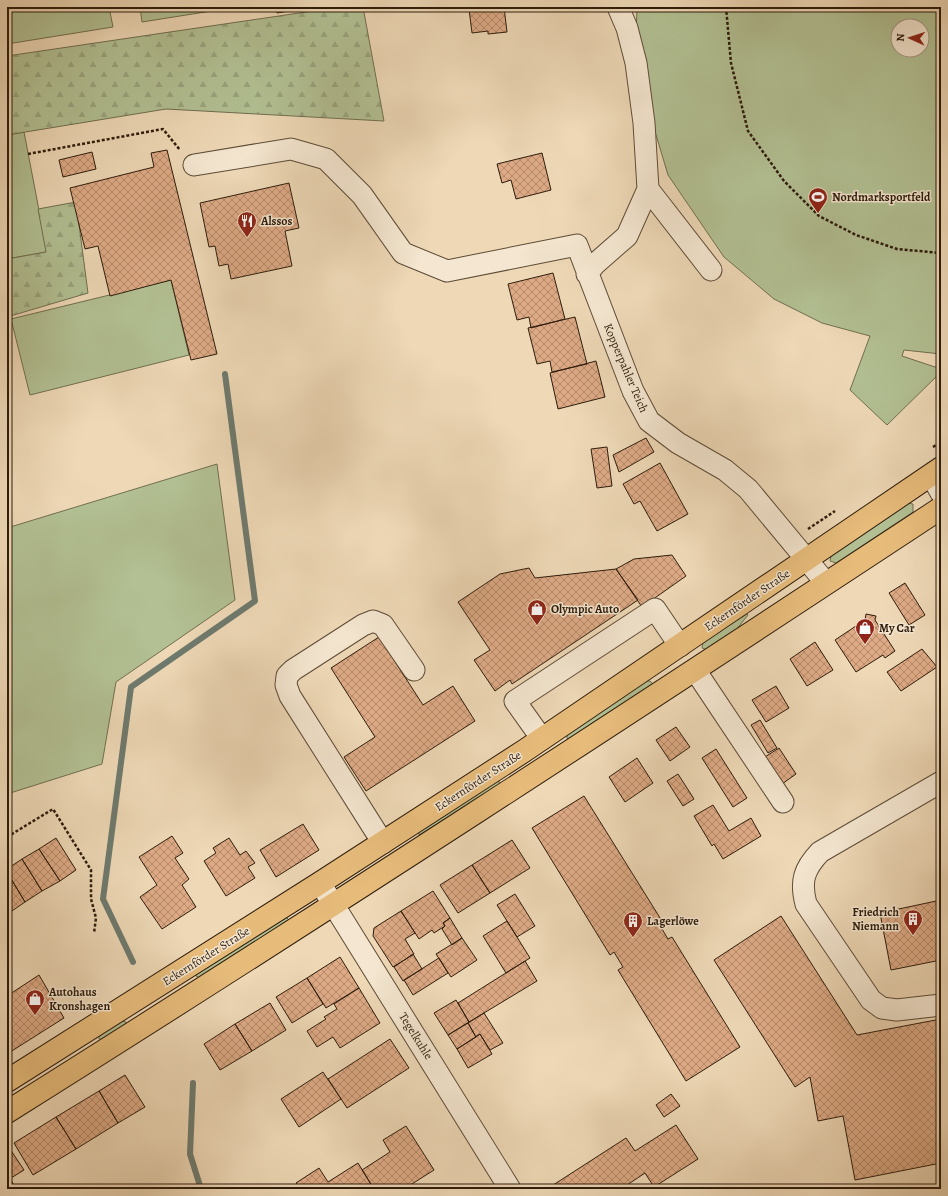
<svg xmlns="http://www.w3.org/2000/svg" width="948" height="1196" font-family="Alegreya,serif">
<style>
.green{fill:#b2c093;stroke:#706e50;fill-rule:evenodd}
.forest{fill:url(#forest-firs);stroke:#706e50}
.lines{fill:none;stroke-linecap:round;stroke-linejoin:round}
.stream{stroke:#6e7a6e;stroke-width:6}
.building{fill:url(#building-cross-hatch);stroke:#2d1c0c}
.minor-casing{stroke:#5d4b36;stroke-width:23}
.major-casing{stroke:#2d1c0c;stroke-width:24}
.path{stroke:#2d1c0c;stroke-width:2.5;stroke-dasharray:3 2;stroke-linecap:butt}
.minor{stroke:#f4e6d0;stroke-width:21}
.major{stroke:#e7bc7b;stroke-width:22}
.labels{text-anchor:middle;stroke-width:3;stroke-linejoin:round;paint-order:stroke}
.poi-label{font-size:12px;font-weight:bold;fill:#2d1c0c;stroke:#f4e6d0;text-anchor:start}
.street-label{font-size:12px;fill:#2d1c0c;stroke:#f4e6d0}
</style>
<defs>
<pattern id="forest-firs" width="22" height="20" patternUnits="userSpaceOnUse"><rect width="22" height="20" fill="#b2c093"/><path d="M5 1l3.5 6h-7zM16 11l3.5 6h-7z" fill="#99a47e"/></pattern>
<pattern id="building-cross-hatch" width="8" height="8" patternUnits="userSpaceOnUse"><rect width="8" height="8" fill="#ddaa85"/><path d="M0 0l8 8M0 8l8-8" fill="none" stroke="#b48a6b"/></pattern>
</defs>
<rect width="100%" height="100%" fill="#eed8b6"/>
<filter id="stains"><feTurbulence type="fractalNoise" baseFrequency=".005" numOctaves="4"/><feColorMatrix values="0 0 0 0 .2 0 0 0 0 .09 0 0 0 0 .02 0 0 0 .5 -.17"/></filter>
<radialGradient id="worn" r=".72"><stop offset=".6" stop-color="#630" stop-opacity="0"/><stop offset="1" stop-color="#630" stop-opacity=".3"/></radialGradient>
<!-- green -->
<path class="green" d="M7,7h102l4,20 -106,17z
M140,7h97l-95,15z
M637,7h304v347l-37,-4 -2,6 39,13v3l-54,53 -37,-35 20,-54 -48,-13 -48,-24 -50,-42 -56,-82 -14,-47 -18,-88zM898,26h24v24h-24z
M24,132l23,120 -40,7v-124z
M171,280l18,75 -159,40 -19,-76z
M217,464l18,136 -119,82 -14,82 -95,30v-266z
M907,503l6,1v8l-77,51 -6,-2 1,-5z
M747,614l1,1 -12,15 -29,20 -5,-2 1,-6z
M647,681h3l3,3 -85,56 -1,-2v-4z
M499,781l1,5 -81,49v-4l76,-49z
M286,917l3,3 -89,58 -4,-2 1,-4z
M120,1021l6,1v2l-23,16 -4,-1v-4z"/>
<!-- forest -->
<path class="forest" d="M340,7h23l21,114 -218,-12 -159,26v-79z
M76,202l12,91 -81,24v-58l39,-7 -8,-43z"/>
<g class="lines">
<!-- stream -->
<path class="stream" d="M133,962l-30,-63 28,-212 124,-86 -30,-227
M193,1083l-3,71 11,35"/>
</g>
<!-- building -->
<path class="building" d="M276,7h37l-36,6z
M486,7h18l3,25 -19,2v-3l-16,2 -3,-24z
M167,150l50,204 -26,6 -20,-80 -61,16 -12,-50 -13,3 -15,-61 84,-21 -3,-14z
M92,152l4,17 -33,8 -4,-17z
M542,153l9,37 -35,9 -5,-19 -9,3 -5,-19z
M289,183l10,45 -14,3 7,35 -61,13 -3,-15 -9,2 -4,-20 -6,1 -9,-44z
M553,273l12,46 -34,9 -2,-11 -12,3 -9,-36z
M575,317l12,47 -35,8 -2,-11 -13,3 -9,-36z
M596,361l9,36 -47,12 -8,-36z
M646,438l8,14 -35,20 -6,-17z
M607,447l5,39 -15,2 -6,-39z
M660,463l28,51 -31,17 -17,-30 -6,3 -11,-20z
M672,555l14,21 -44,31 -26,-38 18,-10z
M529,568l6,10 81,-9 22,31 -126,84 -2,-4 -15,11 -21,-31 16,-10 -32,-48 42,-28z
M905,583l20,32 -16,10 -20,-32z
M866,614l10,2 -1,4 20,31 -10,7 -2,-3 -27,17 -21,-32 30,-20z
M379,637l44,68 30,-19 22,35 -109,70 -22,-34 31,-20 -44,-69z
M815,642l18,28 -26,16 -17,-27z
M922,649l15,18 -36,24 -14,-19z
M776,686l13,22 -23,14 -14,-22z
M760,720l17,28 -9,5 -17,-28z
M676,727l14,20 -20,14 -14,-21z
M779,748l17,26 -14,10 -17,-27z
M716,749l31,49 -14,9 -31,-49z
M637,758l16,25 -28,19 -16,-25z
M678,774l16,25 -11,7 -16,-25z
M584,796l78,125 -3,3 9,15 4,-2 68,110 -54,34 -68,-111 5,-3 -9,-15 -4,3 -78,-127z
M713,805l16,26 22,-13 10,18 -38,23 -9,-15 -2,2 -18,-30z
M303,824l16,26 -43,27 -16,-27z
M172,836l11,17 -8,5 14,21 -7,6 14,22 -34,22 -22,-32 17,-12 -18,-28z
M56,838l20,32 -16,11 -21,-32z
M229,838l11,17 6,-4 9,12 -7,4 7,11 -29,18 -22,-35 12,-8 -3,-5z
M512,840l18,28 -40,25 -18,-28z
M39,849l21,32 -18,10 -20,-32z
M22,859l20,32 -17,11 -18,-30v-3z
M472,865l18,28 -32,20 -18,-28z
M7,872l18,30 -16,11 -2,-3z
M433,891l17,27 -7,5 2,3 -11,7 -2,-3 -13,9 -18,-28z
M515,894l20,32 -18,11 -20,-32z
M941,900v60l-50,10 -11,-57z
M401,911l14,22 -10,6 9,15 -21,13 -20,-31 1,-8z
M781,916l76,119 84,-16v144l-86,17 -12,-64 -25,5 -8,-44 -15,10 -81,-127z
M450,918l12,20 -10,7 -10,-16 3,-3 -2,-3z
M507,921l23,37 -24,15 -23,-37z
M462,938l15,22 -26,17 -15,-23z
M413,954l9,15 -19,12 -9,-14z
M340,957l19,31 -33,20 -19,-30z
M439,958l9,15 -35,22 -9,-15z
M525,961l12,20 -68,41 -11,-19z
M39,975l25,43 -57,36v-41l4,-3 -4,-6v-8z
M307,978l16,26 -31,19 -16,-26z
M359,988l21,35 -40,25 -7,-11 -16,10 -10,-16 19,-12 -2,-2 13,-8 -3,-5z
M456,1000l13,22 -21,13 -14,-22z
M270,1003l16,27 -34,21 -17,-27z
M484,1013l19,30 -13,7 -10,-16 -4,3 -8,-14z
M468,1023l8,14 -19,12 -9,-14z
M235,1024l17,27 -32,19 -16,-26z
M480,1034l12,20 -24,14 -11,-19z
M390,1039l19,29 -62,40 -19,-29z
M323,1072l18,27 -42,28 -18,-28z
M125,1075l20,32 -27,16 -19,-32z
M99,1091l19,32 -42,26 -20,-32z
M671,1094l9,12 -16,11 -8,-12z
M56,1117l20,32 -43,26 -19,-32z
M676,1125l22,34 -44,28 -9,-14 -24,16h-74l79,-51 9,13z
M406,1126l28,44 -30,19h-30l-12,-19 28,-18 -7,-12z
M10,1149l14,21 -13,8 -4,-5v-22z
M358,1163l16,26h-74l-4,-6 23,-15 9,14z
M11,1180l5,9h-9v-7z"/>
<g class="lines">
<!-- minor casing -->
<g class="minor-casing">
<path id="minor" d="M194,165l97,-16 35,10 36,36 41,58 44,18 130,-26 56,146 16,30 29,22 47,27 23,19 78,94
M648,189l63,81
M587,274l8,-10 32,-28 21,-47 -4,-66 -8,-60 -9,-35 -9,-21
M931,475l10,18
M695,670l88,132
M542,739l-27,-38 140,-92 25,37
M941,782l-121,70c-16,17 -20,29 -14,52l65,96 11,8 15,2 44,-5
M383,843l-93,-147 -4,-11 1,-9 6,-6 70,-45 10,-4 10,4 31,45
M320,883l190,306"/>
</g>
<!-- major casing -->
<g class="major-casing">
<path id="major" d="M7,1081l313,-198 204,-132 417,-283
M7,1112c314,-197 624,-400 934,-604"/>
</g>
<!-- path -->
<path class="path" d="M726,7l5,56 17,68 36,50 35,35 37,19 41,14 44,4
M28,154l135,-25 17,21
M933,447l8,-5
M808,529l27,-18
M7,837l46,-28 38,61v29l5,19 -2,15"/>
<!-- minor -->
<use href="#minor" class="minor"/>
<!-- major -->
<use href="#major" class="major"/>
</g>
<!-- icons -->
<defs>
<g id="stadium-pin" transform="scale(1)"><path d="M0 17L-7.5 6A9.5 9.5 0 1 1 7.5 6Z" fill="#8f2418" stroke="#f4e6d0"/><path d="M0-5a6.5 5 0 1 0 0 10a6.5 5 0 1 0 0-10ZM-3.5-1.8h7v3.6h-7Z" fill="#fff"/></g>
<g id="restaurant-pin" transform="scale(1)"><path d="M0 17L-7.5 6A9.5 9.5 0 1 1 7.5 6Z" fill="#8f2418" stroke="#f4e6d0"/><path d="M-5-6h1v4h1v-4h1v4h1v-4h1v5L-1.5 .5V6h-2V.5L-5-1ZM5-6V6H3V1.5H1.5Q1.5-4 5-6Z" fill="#fff"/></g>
<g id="shop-pin" transform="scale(1)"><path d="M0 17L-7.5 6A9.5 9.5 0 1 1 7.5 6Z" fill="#8f2418" stroke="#f4e6d0"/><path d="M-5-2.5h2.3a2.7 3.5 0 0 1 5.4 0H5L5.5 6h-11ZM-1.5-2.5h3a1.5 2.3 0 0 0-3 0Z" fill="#fff"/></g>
<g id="building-pin" transform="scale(1)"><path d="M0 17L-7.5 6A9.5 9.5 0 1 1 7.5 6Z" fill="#8f2418" stroke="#f4e6d0"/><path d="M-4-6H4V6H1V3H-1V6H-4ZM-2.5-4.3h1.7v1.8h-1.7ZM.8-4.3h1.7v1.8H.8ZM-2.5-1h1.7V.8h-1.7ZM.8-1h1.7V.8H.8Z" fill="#fff"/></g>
</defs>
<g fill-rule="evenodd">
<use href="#stadium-pin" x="818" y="197"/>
<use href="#restaurant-pin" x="247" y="221"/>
<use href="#shop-pin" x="537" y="609"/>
<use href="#shop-pin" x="865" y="628"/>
<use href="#building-pin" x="913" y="919"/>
<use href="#building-pin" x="633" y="921"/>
<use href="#shop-pin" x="35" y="999"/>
</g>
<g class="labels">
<!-- poi labels -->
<g class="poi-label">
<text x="832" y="201">Nordmarksportfeld</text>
<text x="261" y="225">Alssos</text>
<text x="551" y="613">Olympic Auto</text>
<text x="879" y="632">My Car</text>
<text x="899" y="916" text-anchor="end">Friedrich<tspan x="899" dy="14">Niemann</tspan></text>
<text x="647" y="925">Lagerlöwe</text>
<text x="49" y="996">Autohaus<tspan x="49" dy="14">Kronshagen</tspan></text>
</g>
<!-- street labels -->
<g class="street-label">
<text transform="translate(626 368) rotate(67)" y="4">Kopperpahler Teich</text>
<text transform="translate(747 600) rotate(-34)" y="4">Eckernförder Straße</text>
<text transform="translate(478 781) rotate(-33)" y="4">Eckernförder Straße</text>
<text transform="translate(206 956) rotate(-32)" y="4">Eckernförder Straße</text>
<text transform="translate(416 1036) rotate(58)" y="4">Tegelkuhle</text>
</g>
</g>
<!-- margin -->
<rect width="948" height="1196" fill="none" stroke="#eed8b6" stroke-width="24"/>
<rect x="8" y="8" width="932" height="1180" fill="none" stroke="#2d1c0c" stroke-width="2"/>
<rect x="12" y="12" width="924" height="1172" fill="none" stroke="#2d1c0c"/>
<!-- north arrow -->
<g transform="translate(910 38) rotate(273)"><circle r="19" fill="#f4e6d0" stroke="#a49582"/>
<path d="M0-3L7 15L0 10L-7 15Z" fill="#8f2418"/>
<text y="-6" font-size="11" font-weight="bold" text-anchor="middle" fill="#2d1c0c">N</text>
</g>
<rect width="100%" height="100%" filter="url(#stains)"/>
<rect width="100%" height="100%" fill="url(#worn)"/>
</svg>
